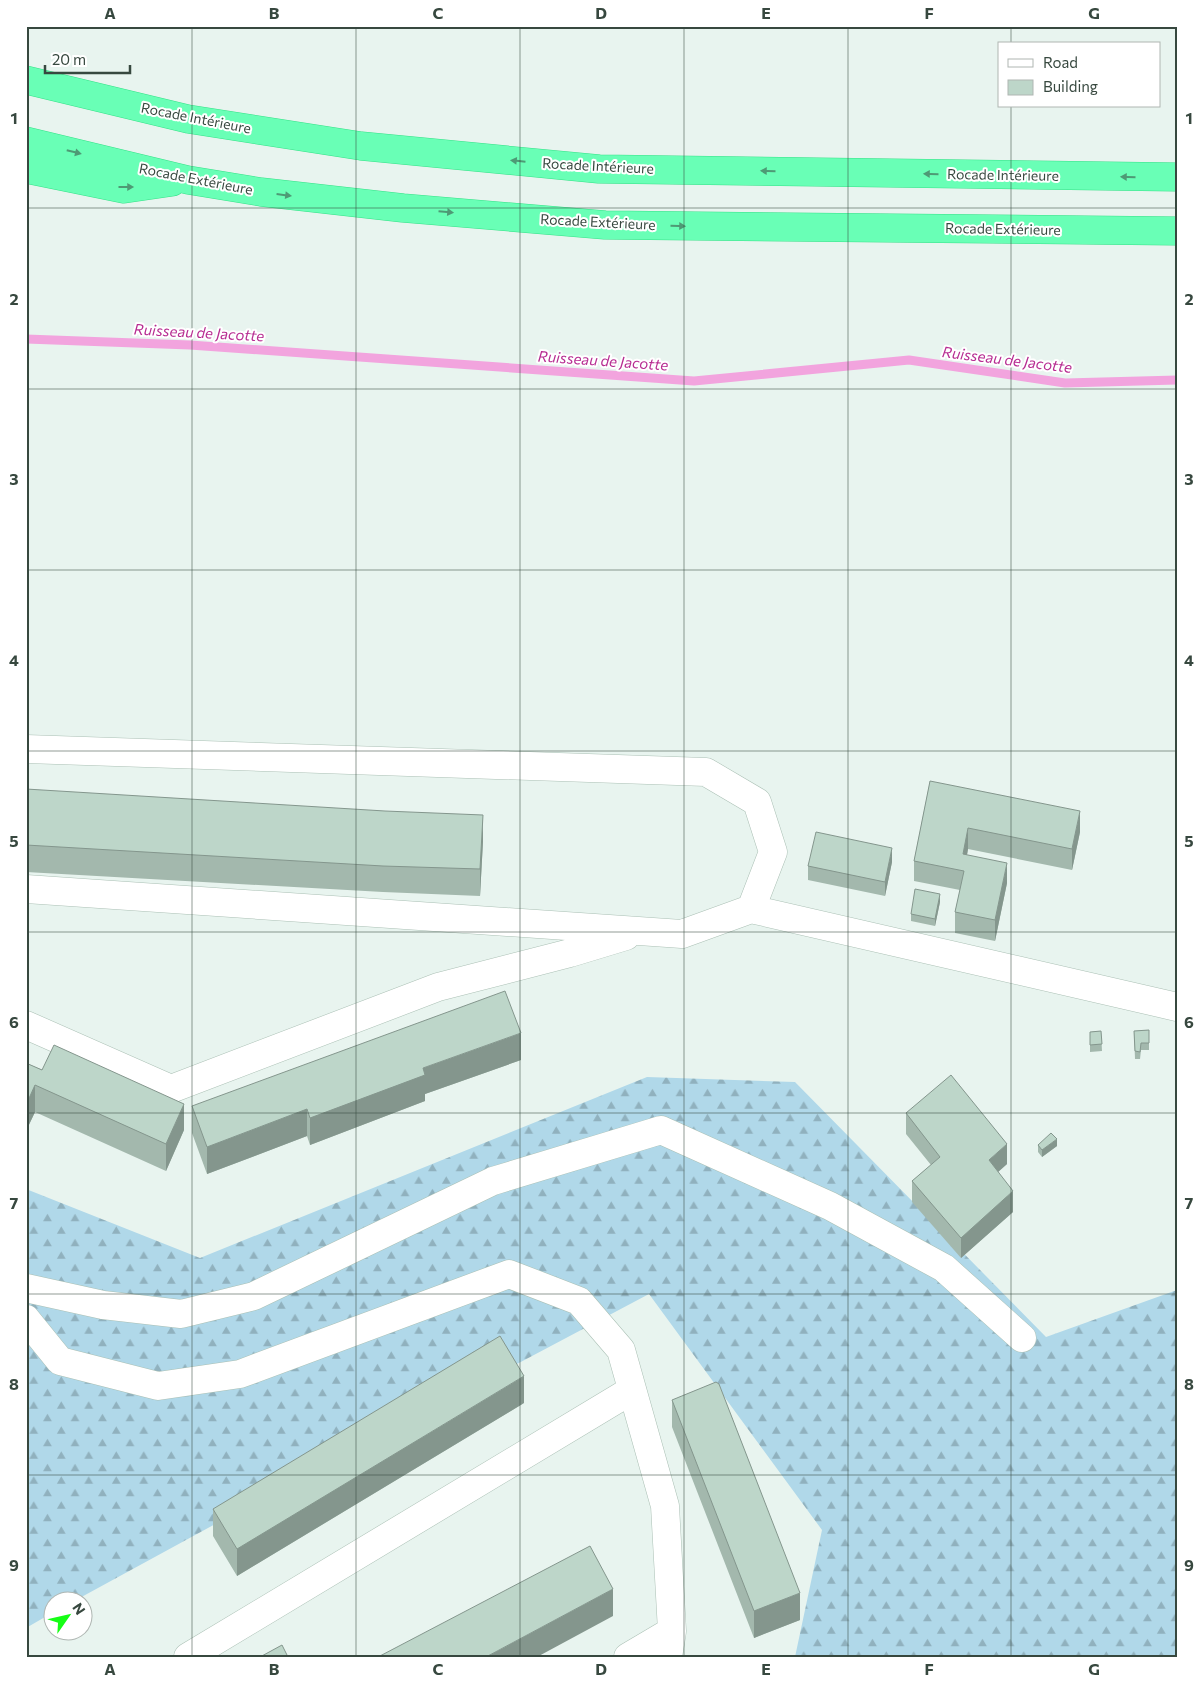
<svg xmlns="http://www.w3.org/2000/svg" width="1203" height="1683" font-family="Commissioner,sans-serif">
<style>
.forest{fill:url(#forest-firs)}
.lines{fill:none;stroke-linecap:round;stroke-linejoin:round}
.stream{stroke:#f2a4de;stroke-width:9}
.minor-casing{stroke:#abc0b5;stroke-width:29}
.highway-casing{stroke:#36e188;stroke-width:29}
.minor{stroke:#fff;stroke-width:28}
.highway{stroke:#69ffb6;stroke-width:28}
.wall{fill:#a3b8ad}
.shaded-wall{fill:#84968d}
.building{fill:#bdd6c9;stroke:#84968d}
.oneway{fill:#4e9a75}
.grid{fill:none;stroke:#37483f;stroke-width:1;stroke-opacity:0.55}
.labels{text-anchor:middle;stroke-width:4;stroke-linejoin:round;paint-order:stroke}
.street-label{font-size:14px;fill:#37483f;stroke:#fff}
.water-label{font-size:15px;font-style:italic;fill:#b72d92;stroke:#fff}
.neatline{fill:none;stroke:#37483f;stroke-width:2}
.grid-label{font-size:16px;text-anchor:middle;font-weight:bold;fill:#37483f}
</style>
<defs>
<pattern id="forest-firs" width="22" height="20" patternUnits="userSpaceOnUse" patternTransform="scale(1.25)"><rect width="22" height="20" fill="#b0d8e9"/><path d="M5 1l3.5 6h-7zM16 11l3.5 6h-7z" fill="#90b1be"/></pattern>
</defs>
<rect width="100%" height="100%" fill="#e8f4ef"/>
<!-- forest -->
<path class="forest" d="M647,1077l148,5 251,255 131,-47v367h-382l27,-127 -173,-236 -430,228 -143,78h-24v13l-26,15v-439l174,69z"/>
<g class="lines">
<!-- stream -->
<path class="stream" d="M26,339l164,6 504,36 215,-21 156,23 112,-3"/>
<!-- minor casing -->
<g class="minor-casing">
<path id="minor" d="M26,749l680,23 51,30 16,50 -22,57 -69,25 -656,-45
M751,909l426,98
M26,1025l145,64 267,-102 132,-34 56,-17
M26,1288l77,17 78,9 73,-18 239,-115 168,-51 169,76 114,62 78,70
M26,1319l34,42 98,25 82,-12 269,-100 70,27 42,49 44,156 7,125 -4,26
M188,1657l444,-267
M628,1657l44,-26"/>
</g>
<!-- highway casing -->
<g class="highway-casing">
<path id="highway" d="M26,80l162,39 173,27 238,23 578,8
M26,141l162,39 73,12 142,16 202,17 572,6
M26,169l98,20 48,-7"/>
</g>
<!-- minor -->
<use href="#minor" class="minor"/>
<!-- highway -->
<use href="#highway" class="highway"/>
</g>
<!-- wall -->
<path class="wall" d="M930,781l150,51 -8,38 -104,-21 -1,6 40,28 -12,58 -40,-8v-21l5,-22 -46,-9v-20z
M26,789l457,52 -3,55 -97,-4 -357,-20z
M892,862l-7,34 -77,-16v-14z
M940,902l-5,24 -24,-5v-7z
M1149,1030v20h-8l-1,9h-5l-1,-28z
M1101,1031l1,20 -12,1v-20z
M521,1060l-96,34v7l-115,44 -3,-9 -100,38 -15,-41v-27z
M26,1063l158,67 -18,41 -131,-59 -9,19z
M906,1113l101,51 -9,8 15,40 -52,46 -49,-56v-21l19,-16 -25,-31z
M1038,1145l19,1 -15,11 -4,-5z
M672,1400l128,220 -46,18 -82,-211z
M524,1403l-287,173 -24,-40v-27z"/>
<!-- shaded-wall -->
<path class="shaded-wall" d="M1080,811v21l-8,38v-21z
M483,815v26l-3,55v-27z
M968,828v21l-4,22 -1,-17z
M892,848v14l-7,34v-14z
M1007,863v20l-12,58v-21z
M940,894v8l-5,24v-7z
M521,1033v27l-96,34v7l-115,44v-27l113,-50z
M35,1085v27l-9,19v-26z
M184,1104v26l-18,41v-27z
M307,1109v27l-100,38v-27z
M1057,1139v7l-15,11v-7z
M1007,1144v20l-18,16v-20z
M1013,1191v21l-52,46v-20z
M524,1376v27l-287,173v-27z
M613,1589v27l-76,41h-51z
M800,1593v27l-46,18v-27z"/>
<!-- building -->
<path class="building" d="M930,781l150,30 -8,38 -104,-21 -5,26 44,9 -12,57 -40,-8 9,-41 -50,-10z
M26,789l359,22 98,4 -3,54 -97,-3 -357,-21z
M816,832l76,16 -7,34 -77,-16z
M915,889l25,5 -5,25 -24,-5z
M505,991l16,42 -98,35 2,7 -115,43 -3,-9 -100,38 -15,-41z
M1149,1030v13h-8l-1,9 -5,-1 -1,-20z
M1101,1031l1,13 -12,1v-13z
M54,1045l130,59 -18,40 -131,-59 -9,20v-42l16,7z
M951,1075l56,69 -18,16 24,31 -52,47 -49,-57 28,-24 -34,-44z
M1051,1133l6,6 -15,11 -4,-5z
M500,1336l24,40 -287,173 -24,-40z
M716,1382l3,2 81,209 -46,18 -82,-211z
M590,1546l23,43 -127,68h-108z
M282,1645l6,12h-28z"/>
<!-- one-way arrows -->
<defs><path id="oneway-solid" d="M-6-.8H1V-3.2L6.5 0L1 3.2V.8H-6Z" transform="scale(1.25)"/></defs>
<g class="oneway">
<use href="#oneway-solid" transform="translate(74 152) rotate(14)"/>
<use href="#oneway-solid" transform="translate(518 161) rotate(-174)"/>
<use href="#oneway-solid" transform="translate(768 171) rotate(-179)"/>
<use href="#oneway-solid" transform="translate(931 174) rotate(-179)"/>
<use href="#oneway-solid" transform="translate(1128 177) rotate(-179)"/>
<use href="#oneway-solid" transform="translate(126 187)"/>
<use href="#oneway-solid" transform="translate(284 195) rotate(7)"/>
<use href="#oneway-solid" transform="translate(446 212) rotate(5)"/>
<use href="#oneway-solid" transform="translate(678 226) rotate(1)"/>
</g>
<!-- grid -->
<path class="grid" d="M192,26v1631M356,26v1631M520,26v1631M684,26v1631M848,26v1631M1011,26v18M1011,106v1551M26,208h1151M26,389h1151M26,570h1151M26,751h1151M26,932h1151M26,1113h1151M26,1294h1151M26,1475h1151"/>
<g class="labels">
<!-- street labels -->
<g class="street-label">
<text transform="translate(196 118) rotate(11)" y="5">Rocade Intérieure</text>
<text transform="translate(598 166) rotate(3)" y="5">Rocade Intérieure</text>
<text transform="translate(1003 175) rotate(1)" y="5">Rocade Intérieure</text>
<text transform="translate(196 179) rotate(11)" y="5">Rocade Extérieure</text>
<text transform="translate(598 222) rotate(3)" y="5">Rocade Extérieure</text>
<text transform="translate(1003 229) rotate(1)" y="5">Rocade Extérieure</text>
</g>
<!-- water labels -->
<g class="water-label">
<text transform="translate(199 333) rotate(3)" y="5">Ruisseau de Jacotte</text>
<text transform="translate(1007 360) rotate(7)" y="5">Ruisseau de Jacotte</text>
<text transform="translate(603 361) rotate(4)" y="5">Ruisseau de Jacotte</text>
</g>
</g>
<!-- border -->
<rect width="1203" height="1683" fill="none" stroke="#ffffff" stroke-width="55"/>
<!-- legend -->
<rect x="998" y="42" width="162" height="65" fill="#ffffff" stroke="#afb6b2"/>
<rect x="1008" y="59" width="25" height="8" fill="#ffffff" stroke="#afb6b2"/>
<text x="1043" y="68" font-size="15" fill="#37483f">Road</text>
<rect x="1008" y="80" width="25" height="15" fill="#bdd6c9" stroke="#afb6b2"/>
<text x="1043" y="92" font-size="15" fill="#37483f">Building</text>
<!-- north arrow -->
<g transform="translate(68 1616) rotate(56)"><circle r="24" fill="#ffffff" stroke="#afb6b2"/>
<path d="M0-4L9 19L0 12L-9 19Z" fill="#16fe16"/>
<text y="-8" font-size="14" font-weight="bold" text-anchor="middle" fill="#37483f">N</text>
</g>
<!-- scale -->
<path d="M45 65v8h85v-8" fill="none" stroke="#37483f" stroke-width="2.5"/>
<text x="52" y="65" font-size="15" fill="#37483f" stroke="#ffffff" stroke-width="4" paint-order="stroke">20 m</text>
<rect x="28" y="28" width="1148" height="1628" class="neatline"/>
<g class="grid-label">
<text x="110" y="19">A</text>
<text x="274" y="19">B</text>
<text x="438" y="19">C</text>
<text x="601" y="19">D</text>
<text x="766" y="19">E</text>
<text x="929" y="19">F</text>
<text x="1094" y="19">G</text>
<text x="14" y="124">1</text>
<text x="1189" y="124">1</text>
<text x="14" y="305">2</text>
<text x="1189" y="305">2</text>
<text x="14" y="485">3</text>
<text x="1189" y="485">3</text>
<text x="14" y="666">4</text>
<text x="1189" y="666">4</text>
<text x="14" y="847">5</text>
<text x="1189" y="847">5</text>
<text x="14" y="1028">6</text>
<text x="1189" y="1028">6</text>
<text x="14" y="1209">7</text>
<text x="1189" y="1209">7</text>
<text x="14" y="1390">8</text>
<text x="1189" y="1390">8</text>
<text x="14" y="1571">9</text>
<text x="1189" y="1571">9</text>
<text x="110" y="1675">A</text>
<text x="274" y="1675">B</text>
<text x="438" y="1675">C</text>
<text x="601" y="1675">D</text>
<text x="766" y="1675">E</text>
<text x="929" y="1675">F</text>
<text x="1094" y="1675">G</text>
</g>
</svg>
